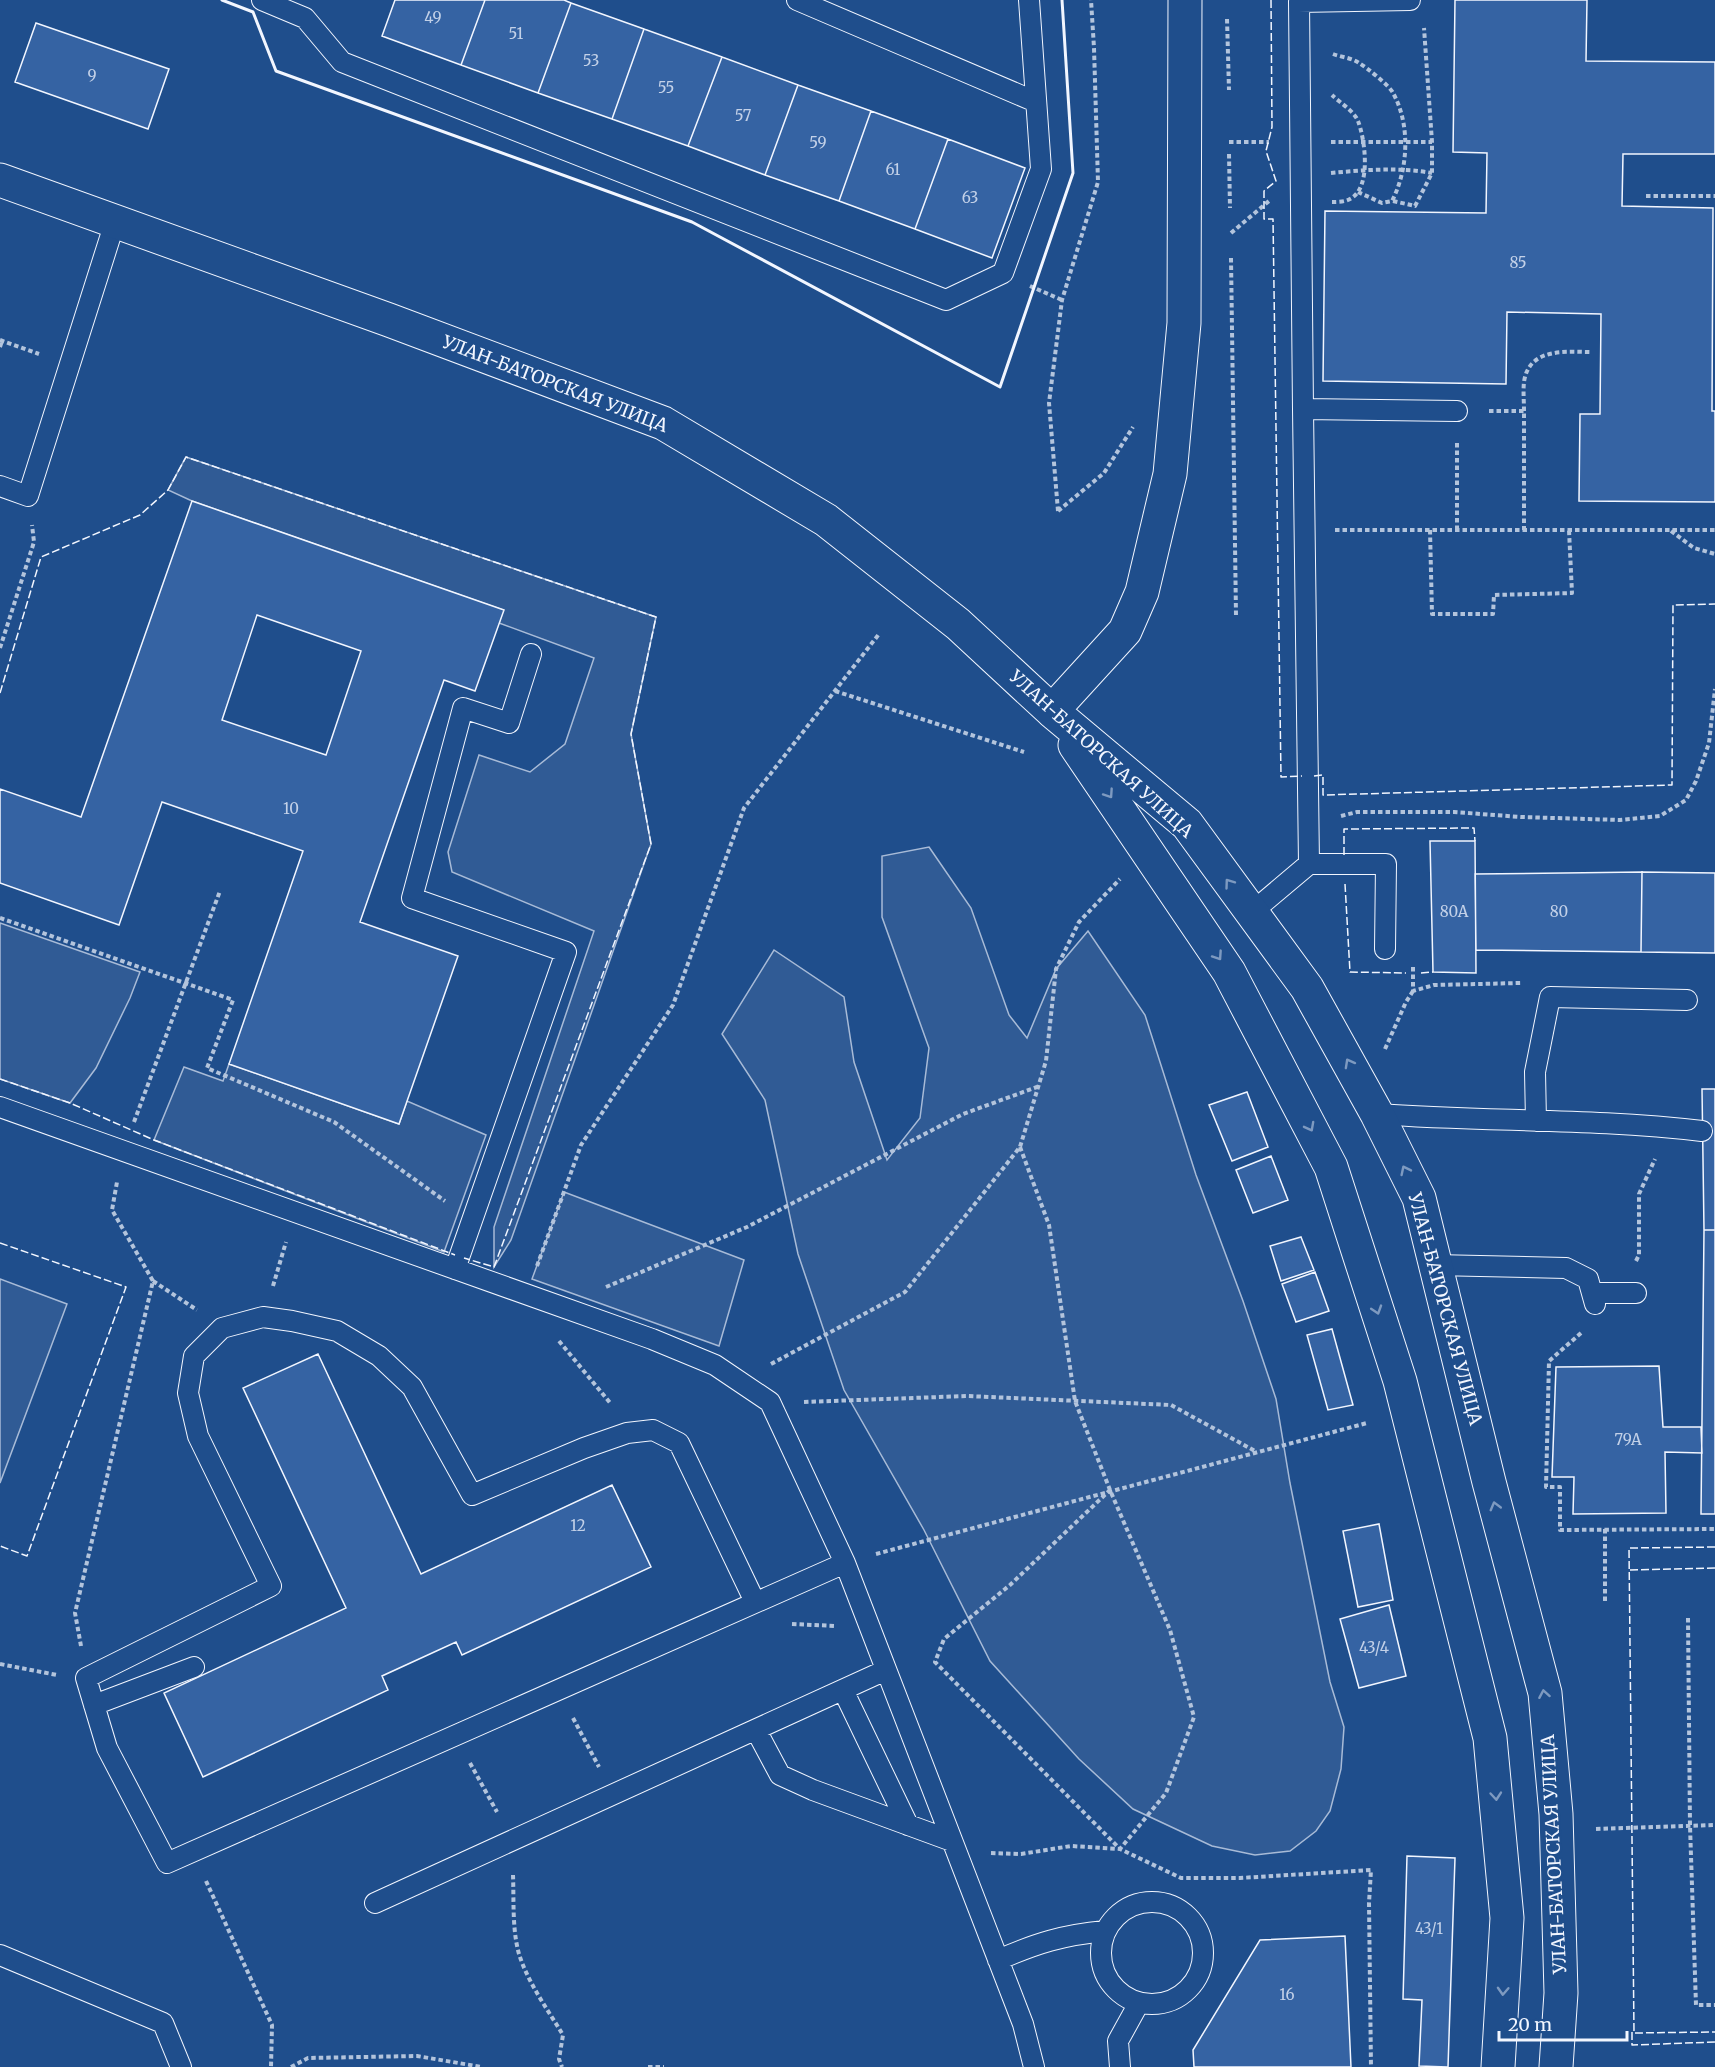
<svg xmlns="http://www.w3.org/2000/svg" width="1715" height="2067" font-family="Merriweather,serif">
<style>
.built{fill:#305b95;stroke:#a8bbd7;stroke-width:1.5}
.building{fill:#3563a3;stroke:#f2f6ff;stroke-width:1.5;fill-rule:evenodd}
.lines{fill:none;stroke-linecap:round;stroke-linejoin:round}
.lane-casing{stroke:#f2f6ff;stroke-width:22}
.secondary-casing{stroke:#f2f6ff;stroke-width:35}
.path{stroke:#b3c4dc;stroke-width:4;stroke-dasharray:4.5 3;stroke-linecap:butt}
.lane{stroke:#1f4e8c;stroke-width:20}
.secondary{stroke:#1f4e8c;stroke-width:33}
.fence{stroke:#f2f6ff;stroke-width:1.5;stroke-dasharray:8 3;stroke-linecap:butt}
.wall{stroke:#f2f6ff;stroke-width:3}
.oneway{stroke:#7e9ac0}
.labels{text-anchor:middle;stroke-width:4.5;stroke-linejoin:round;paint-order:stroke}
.number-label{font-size:15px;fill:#c3d1e8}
.street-label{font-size:18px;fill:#f2f6ff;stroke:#1f4e8c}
</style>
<rect width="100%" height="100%" fill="#1f4e8c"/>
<!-- built -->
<path class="built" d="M186,457l470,160 -25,117 20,110 -140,396 -17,27v-40l100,-296 -142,-59 -4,-20 31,-97 51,17 35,-28 29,-86 -95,-35 4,-13 -311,-109 -24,-11z
M929,847l42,61 38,107 18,23 29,-69 32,-38 57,84 51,160 47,126 33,98 14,84 40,199 14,45 -3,42 -11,42 -14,20 -26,20 -35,4 -43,-9 -79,-37 -54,-50 -89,-98 -66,-131 -80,-140 -46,-136 -33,-154 -43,-66 52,-84 70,47 10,65 33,98 33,-42 9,-70 -47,-131v-61z
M0,923l140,49 -10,26 -34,70 -26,35 -70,-24z
M229,1064l170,60 8,-23 79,34 -42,117 -290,-112 30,-73 39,14z
M564,1192l180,68 -25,86 -187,-67z
M0,1279l67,25 -67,179z"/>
<!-- building -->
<path class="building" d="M395,0h90l-24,65 -79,-29z
M485,0h79l7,3 -33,90 -77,-28z
M1455,0h132l-1,61 129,1v92h-92l-1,52 91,2 -1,203h3v91l-136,-1 1,-87h20l1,-100 -94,-2 -1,72 -183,-3 2,-170 161,2 1,-60 -34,-1z
M571,3l73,26 -32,90 -74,-26z
M36,23l133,46 -21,60 -133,-47z
M644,29l78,28 -34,89 -76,-27z
M722,57l76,28 -33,90 -77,-29z
M798,85l73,26 -32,90 -74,-26z
M871,111l77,28 -33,90 -76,-28z
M948,139l77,29 -33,90 -77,-29z
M192,501l312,109 -29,81 -31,-11 -84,242 98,34 -59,168 -170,-60 74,-213 -141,-49 -43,123 -119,-42v-94l81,28zM257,615l104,36 -35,104 -104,-35z
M1430,841h45l1,132 -43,-1z
M1642,872l-1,80 -165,-2 -1,-76z
M1642,872l73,1v80l-74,-1z
M1702,1089h13v141h-11z
M1247,1092l21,55 -36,14 -23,-56z
M1271,1156l17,44 -35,13 -17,-43z
M1704,1230h11v284h-14z
M1301,1237l13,33 -33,11 -11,-35z
M1315,1272l14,39 -33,11 -14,-38z
M1332,1329l21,76 -25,5 -21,-75z
M318,1354l103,220 191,-89 39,82 -189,88 -6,-13 -74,34 6,14 -185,87 -39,-84 182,-85 -103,-220z
M1659,1366l4,61h38l1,26 -37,-1 1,61 -93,1 1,-37h-22l4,-110z
M1379,1524l14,76 -35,7 -15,-76z
M1389,1605l17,71 -47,12 -19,-69z
M1407,1856l48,2 -7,209 -29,-1 3,-66 -19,-1z
M1345,1936l6,131h-157l-1,-17 67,-110z"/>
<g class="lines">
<!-- lane casing -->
<g class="lane-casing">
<path id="lane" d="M262,0l43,18 37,44 604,238 57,-27 38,-104 -12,-169
M797,0l239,102
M1303,409l-4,-407 111,-2
M0,486l28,10 87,-274
M1309,864l-6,-455 154,2
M1251,913l58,-49h77l-1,85
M0,1107l652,232 63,26 55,37 75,161 178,461 11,43
M1377,1114c108,8 217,4 325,17
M1536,1121l-1,-49 15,-75 137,3
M1434,1265l132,3 22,11 7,25
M455,1269l111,-317 -154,-54 51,-190 46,15 22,-69
M1592,1293h44
M755,1602l-76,-159 -26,-13 -26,3 -43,15 -112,47 -60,-108 -33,-31 -42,-25 -45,-10 -29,-4 -41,11 -28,28 -6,37 10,43 73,150 -185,92 21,70 60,115 678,-300
M843,1690l65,135
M94,1705l100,-38
M756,1730l24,45 33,15 139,51
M1101 1953a51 51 0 1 1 102 0a51 51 0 1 1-102 0Z
M375,1903l511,-233
M0,1955l163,68 18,44
M998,1960c39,-17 65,-25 107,-29
M1120,2067l-2,-26 21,-38"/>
</g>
<!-- secondary casing -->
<g class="secondary-casing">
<path id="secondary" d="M0,180l389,140 274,103 163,97 132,104 94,87 135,113 120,164 70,126 42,84 70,284 56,211 11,121 5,179 -5,74
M1052,711l73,-80 17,-39 28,-118 14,-151 1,-323
M1075,745l154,227 102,195 69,214 90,357 17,180 -9,149"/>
</g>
<!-- path -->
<path class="path" d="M1227,19l2,71
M1333,54c8,3 19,4 26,9 7,4 31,23 34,30 18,32 15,77 -1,108l-10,2 -24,-11
M1229,142h40
M1331,142h101
M1229,154l1,54
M1331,173c33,-3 68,-6 101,0
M1646,196h69
M1393,201l22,5 17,-33v-31l-8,-114
M1332,202c5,0 13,0 18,-3 22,-11 15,-60 8,-78 -4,-10 -19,-19 -26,-26
M1231,233l38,-32
M1231,258l5,358
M1030,286l32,14
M0,340l39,14
M0,347l2,-6
M1489,411h35v119
M1524,411c0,-10 -1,-20 0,-29 5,-35 42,-30 67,-30
M1058,511l-9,-108 13,-103 36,-118 -4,-134 -3,-48
M1058,511l46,-38 29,-46
M1335,530h380
M1430,530l2,84h61l1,-19 78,-2 -3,-63
M1457,530v-87
M1671,531l23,17 21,6
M0,648l34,-106 -2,-17
M835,691l189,61
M1341,816l16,-4h97l67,5 99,3 40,-4 26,-16 10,-19 13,-38 6,-54
M0,918l233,82 -26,68 127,54 111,79
M1413,967v24l21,-6 87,-2
M1385,1049l21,-47 7,-11
M134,1122l86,-231
M1020,1147l29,78 26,176 35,89 60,140 24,87 -28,76 -46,56 -185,-187 9,-23 66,-54 100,-95
M1636,1261l3,-6v-61l16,-35
M537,1266l44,-121 92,-140 71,-197 135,-174
M153,1281l44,29
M273,1286l13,-44
M606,1287l141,-60 216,-113 74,-27
M1581,1333l-32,28 -3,126h14v43l155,-1
M559,1341l52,63
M771,1364l134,-72 115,-145 26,-86 10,-92 23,-47 41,-43
M804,1402l163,-6 204,9 84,46
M876,1554l491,-131
M1605,1601v-72
M1688,1618l2,208 6,179h19
M792,1624l44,2
M81,1646l-6,-33 78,-332 -41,-71 5,-28
M0,1664l57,11
M573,1718l26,49
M470,1763l27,49
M1596,1829l119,-4
M991,1853l30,1 50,-8 49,3 61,29h59l131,-8 -2,33 2,164
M513,1875c1,26 -1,54 6,79 9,29 29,56 44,81l-4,24 3,8
M206,1881l66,144 -1,42
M291,2067l17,-9 109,-2 65,11
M648,2067h16"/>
<!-- lane -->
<use href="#lane" class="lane"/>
<!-- secondary -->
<use href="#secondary" class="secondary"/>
<!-- fence -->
<path class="fence" d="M1271,0l1,127 -6,24 10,30 -12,10v28h9l8,558 21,-1
M0,693l41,-136 99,-42 28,-25 18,-33 470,160 -25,117 20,110 -157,423 -30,-9
M1314,776l9,-1v20l349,-10 1,-180 42,-1
M1344,855v-26l130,-1 1,13
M1345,884l5,88 56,1
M1421,973l12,-1
M0,1079l70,24 84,37 301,115
M0,1243l126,44 -99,269 -27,-10
M1715,1547l-86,1 5,485 81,-1
M1630,1570l85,-2
M1632,2032v13l83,-3"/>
<!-- wall -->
<path class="wall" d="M222,0l31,12 23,59 416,151 308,165 73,-214 -11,-173"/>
</g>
<!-- one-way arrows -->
<defs><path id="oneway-chevron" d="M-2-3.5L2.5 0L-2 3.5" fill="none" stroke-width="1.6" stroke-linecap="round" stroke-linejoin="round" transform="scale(1.5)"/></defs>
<g class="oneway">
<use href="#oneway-chevron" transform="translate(1109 794) rotate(56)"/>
<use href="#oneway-chevron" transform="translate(1229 883) rotate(-126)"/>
<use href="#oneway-chevron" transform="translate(1218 956) rotate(56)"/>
<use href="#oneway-chevron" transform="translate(1349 1063) rotate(-119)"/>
<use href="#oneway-chevron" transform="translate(1310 1127) rotate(62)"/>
<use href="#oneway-chevron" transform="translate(1405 1170) rotate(-116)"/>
<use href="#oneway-chevron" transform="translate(1377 1310) rotate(72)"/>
<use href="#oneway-chevron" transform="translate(1495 1506) rotate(-105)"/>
<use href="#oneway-chevron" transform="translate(1544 1694) rotate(-100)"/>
<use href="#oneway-chevron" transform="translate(1496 1796) rotate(85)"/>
<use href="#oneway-chevron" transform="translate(1503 1991) rotate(93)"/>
</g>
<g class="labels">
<!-- number labels -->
<g class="number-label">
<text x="433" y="23">49</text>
<text x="516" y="39">51</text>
<text x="591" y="66">53</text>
<text x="92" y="81">9</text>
<text x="666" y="93">55</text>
<text x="743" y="121">57</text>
<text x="818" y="148">59</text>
<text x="893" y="175">61</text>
<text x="970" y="203">63</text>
<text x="1518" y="268">85</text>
<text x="291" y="814">10</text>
<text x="1454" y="917">80А</text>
<text x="1559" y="917">80</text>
<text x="1628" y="1445">79А</text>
<text x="578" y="1531">12</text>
<text x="1374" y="1653">43/4</text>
<text x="1429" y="1934">43/1</text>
<text x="1287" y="2000">16</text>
</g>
<!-- street labels -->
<g class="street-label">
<text transform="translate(555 384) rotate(21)" y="6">УЛАН-БАТОРСКАЯ УЛИЦА</text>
<text transform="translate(1101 754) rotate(42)" y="6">УЛАН-БАТОРСКАЯ УЛИЦА</text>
<text transform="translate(1445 1309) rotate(75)" y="6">УЛАН-БАТОРСКАЯ УЛИЦА</text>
<text transform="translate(1554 1854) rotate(-93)" y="6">УЛАН-БАТОРСКАЯ УЛИЦА</text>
</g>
</g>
<!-- scale -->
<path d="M1499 2031v9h128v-9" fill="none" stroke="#f2f6ff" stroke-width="3"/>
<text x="1508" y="2031" font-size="18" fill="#f2f6ff" stroke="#1f4e8c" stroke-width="4.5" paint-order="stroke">20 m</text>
</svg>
